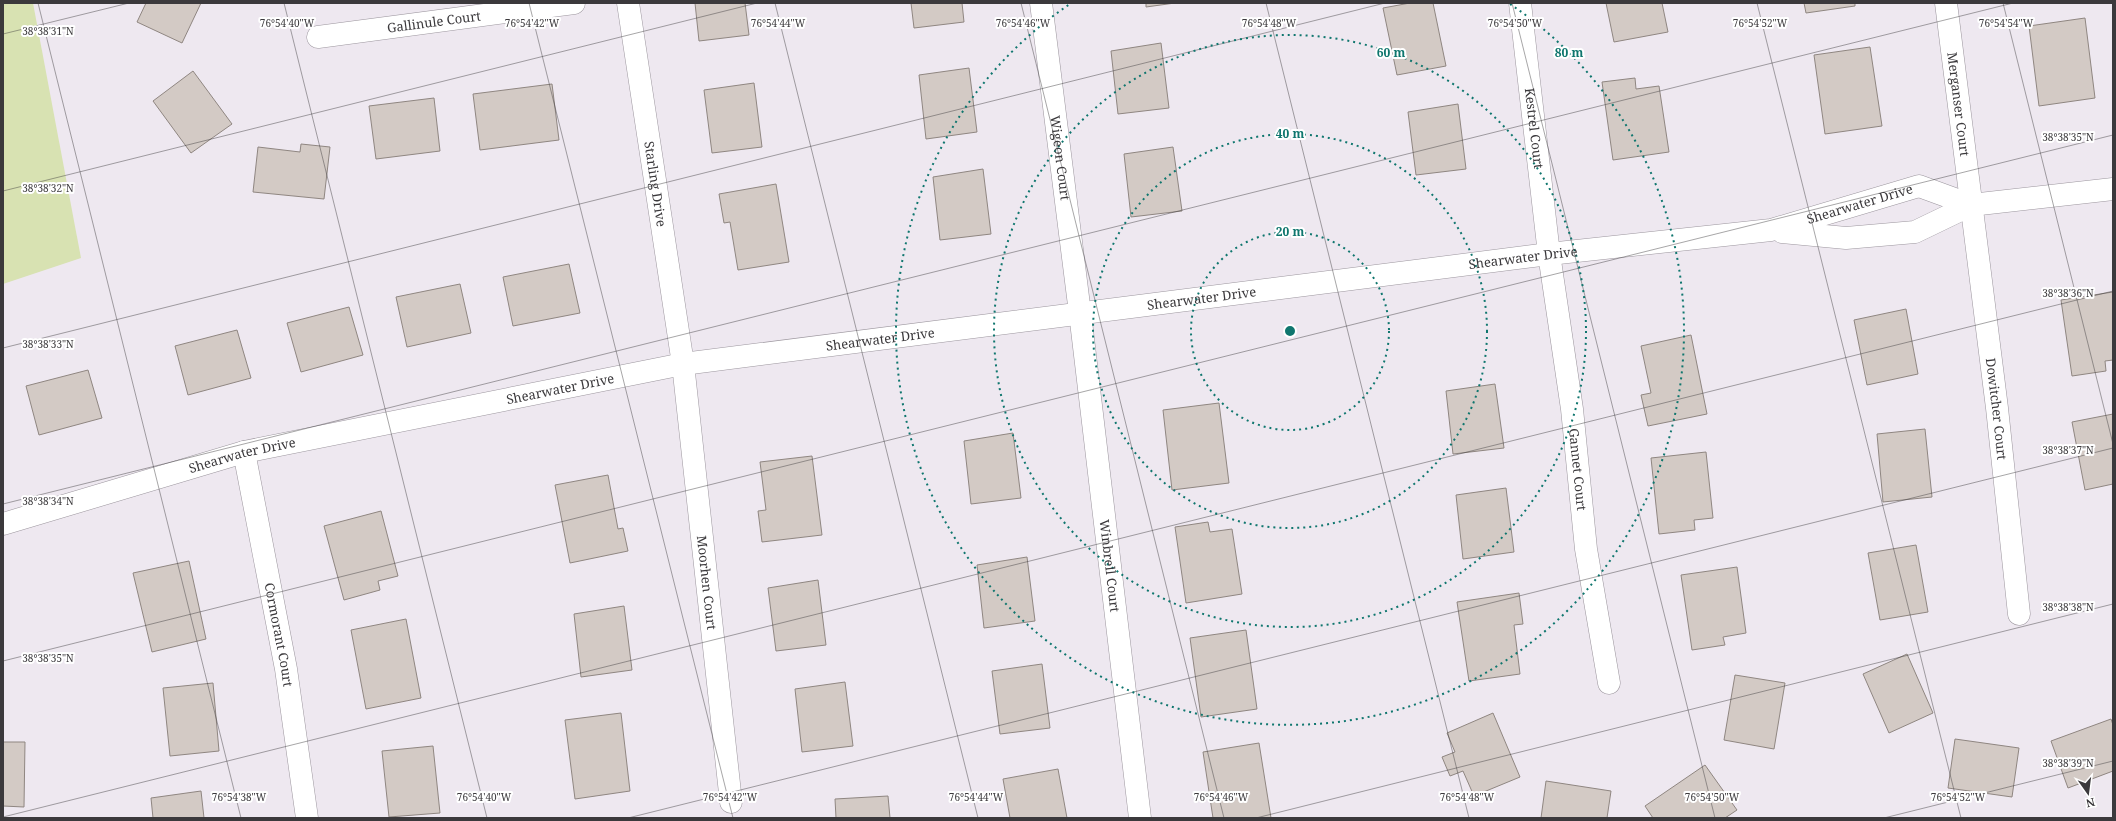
<svg xmlns="http://www.w3.org/2000/svg" width="2116" height="821" font-family="'Noto Serif',serif">
<style>
.green{fill:#d8e2b2}
.building{fill:#d3cac5;stroke:#8f8681}
.lines{fill:none;stroke-linecap:round;stroke-linejoin:round}
.minor-casing{stroke:#9c969e;stroke-width:23}
.minor{stroke:#fff;stroke-width:22}
.ticks{fill:none;stroke:#3b393c;stroke-width:1;stroke-opacity:0.45}
.ring{fill:none;stroke:#0f766e;stroke-width:2;stroke-dasharray:2 4}
.labels{text-anchor:middle;stroke-width:4;stroke-linejoin:round;paint-order:stroke}
.street-label{font-size:13px;fill:#3b393c;stroke:#fff}
.ticks-label{font-size:10px;text-anchor:middle;fill:#3b393c;stroke:#fff;stroke-width:4;stroke-linejoin:round;paint-order:stroke}
.centre{fill:#0f766e;stroke:#fff;stroke-width:2}
.ring-label{font-size:12px;text-anchor:middle;font-weight:bold;fill:#0f766e;stroke:#fff;stroke-width:4;stroke-linejoin:round;paint-order:stroke}
</style>
<rect width="100%" height="100%" fill="#eee8f0"/>
<!-- green -->
<path class="green" d="M3,3h30l48,255 -78,26z"/>
<!-- building -->
<path class="building" d="M146,3h55l-19,40 -45,-21z
M695,3h50l4,32 -50,6z
M911,3h51l2,19 -50,6z
M1146,3h29l-29,4z
M1410,3h23l13,63 -49,9 -14,-67z
M1606,3h56l6,29 -54,10z
M1804,3h51v3l-49,7z
M2085,18l10,80 -56,8 -10,-80z
M1161,43l8,65 -51,6 -7,-63z
M1870,47l12,79 -57,8 -11,-79z
M969,68l8,64 -51,7 -7,-64z
M193,71l39,53 -41,29 -38,-52z
M1635,78l1,11 23,-3 10,66 -56,8 -11,-78z
M754,83l8,64 -50,6 -8,-63z
M552,84l7,56 -79,10 -7,-56z
M434,98l6,53 -64,8 -7,-53z
M1458,104l8,65 -50,6 -8,-63z
M301,144l29,3 -6,52 -71,-7 5,-45 42,5z
M1173,147l9,64 -51,6 -7,-63z
M983,169l8,65 -51,6 -7,-63z
M776,184l13,78 -51,8 -8,-48 -6,1 -5,-29z
M569,264l11,49 -67,13 -10,-49z
M460,284l11,49 -64,14 -11,-50z
M2113,292v68l-8,1 1,10 -34,5 -11,-76z
M349,307l14,48 -62,17 -14,-49z
M1906,309l12,65 -51,11 -13,-65z
M237,330l14,48 -63,17 -13,-49z
M1691,335l16,79 -59,12 -7,-31 10,-2 -10,-47z
M88,370l14,48 -63,17 -13,-49z
M1495,384l9,64 -51,6 -7,-63z
M1219,403l10,80 -57,7 -9,-80z
M2113,414v70l-28,6 -13,-68z
M1925,429l7,68 -49,5 -6,-68z
M1013,433l8,65 -50,6 -7,-63z
M1706,452l7,66 -19,2 1,10 -36,4 -8,-76z
M812,456l10,79 -60,7 -4,-31 8,-1 -6,-48z
M608,475l10,54 5,-1 5,23 -58,12 -15,-78z
M1506,488l8,64 -51,7 -7,-64z
M381,511l17,65 -20,5 2,9 -36,10 -20,-74z
M1208,522l2,10 22,-3 10,65 -56,9 -11,-76z
M1916,545l12,67 -48,8 -12,-67z
M1027,557l8,64 -51,7 -7,-63z
M189,561l17,78 -54,13 -19,-79z
M1737,567l9,66 -23,4 2,8 -33,5 -11,-75z
M818,580l8,65 -50,6 -8,-63z
M1519,593l4,31 -9,1 6,49 -51,7 -12,-79z
M624,606l8,64 -51,7 -7,-63z
M406,619l15,79 -55,11 -15,-79z
M1246,630l11,79 -56,8 -11,-79z
M1907,654l26,59 -44,20 -26,-59z
M1042,664l8,64 -50,6 -8,-63z
M1735,675l50,8 -11,66 -50,-9z
M845,682l8,64 -51,6 -7,-63z
M213,683l6,68 -49,5 -7,-68z
M621,713l9,78 -55,8 -10,-79z
M1493,713l27,64 -46,19 -11,-25 -13,5 -8,-19 13,-5 -8,-19z
M2111,719l2,6v46l-45,17 -17,-47z
M1955,739l64,9 -7,49 -64,-9z
M3,742h22l-1,65 -21,-1z
M1259,743l12,75h-58l-10,-66z
M433,746l7,67 -51,4 -7,-66z
M1705,765l32,45 -12,8h-72l-8,-12z
M1058,769l9,49h-57l-7,-39z
M1546,781l65,10 -4,27h-66z
M201,791l3,27h-51l-2,-20z
M888,796l2,22h-54l-1,-19z"/>
<g class="lines">
<!-- minor casing -->
<g class="minor-casing">
<g id="minor">
<path id="s1" d="M628,3l55,361 48,438"/>
<path id="s2" d="M1041,3l39,310 60,505"/>
<path id="s3" d="M1520,3l29,251 23,155 14,140 23,134"/>
<path id="s4" d="M1946,3l51,405 22,206"/>
<path id="s5" d="M318,37l256,-34"/>
<path d="M1782,232l64,6 69,-6 56,-27 142,-16"/>
<path id="s6" d="M244,452l42,217 21,149"/>
<path id="s7" d="M3,524l241,-72 439,-88 866,-110 222,-24 148,-44 52,19"/>
</g>
</g>
<!-- minor -->
<use href="#minor" class="minor"/>
</g>
<!-- ticks -->
<path class="ticks" d="M38,3l203,815M284,3l203,815M529,3l204,815M775,3l203,815M1021,3l203,815M1266,3l203,815M1512,3l203,815M1757,3l204,815M2003,3l110,441M3,34l126,-31M3,191l754,-188M3,348l1382,-345M3,504l2010,-501M3,661l2110,-526M3,817l2110,-526M628,818l1485,-370M1256,818l857,-214M1884,818l229,-57"/>
<!-- distance rings -->
<g class="ring">
<circle cx="1290" cy="331" r="99"/>
<circle cx="1290" cy="331" r="197"/>
<circle cx="1290" cy="331" r="296"/>
<path d="M1510 4A394 394 0 1 1 1070 4"/>
</g>
<g class="labels">
<!-- street labels -->
<g class="street-label">
<text dy="5" stroke="none"><textPath href="#s5" startOffset="117">Gallinule Court</textPath></text>
<text dy="5" stroke="none"><textPath href="#s4" startOffset="102">Merganser Court</textPath></text>
<text dy="5" stroke="none"><textPath href="#s3" startOffset="126">Kestrel Court</textPath></text>
<text dy="5" stroke="none"><textPath href="#s2" startOffset="156">Wigeon Court</textPath></text>
<text dy="5" stroke="none"><textPath href="#s1" startOffset="183">Starling Drive</textPath></text>
<text dy="5" stroke="none"><textPath href="#s7" startOffset="1888">Shearwater Drive</textPath></text>
<text dy="5" stroke="none"><textPath href="#s7" startOffset="1546">Shearwater Drive</textPath></text>
<text dy="5" stroke="none"><textPath href="#s7" startOffset="1222">Shearwater Drive</textPath></text>
<text dy="5" stroke="none"><textPath href="#s7" startOffset="898">Shearwater Drive</textPath></text>
<text dy="5" stroke="none"><textPath href="#s7" startOffset="574">Shearwater Drive</textPath></text>
<text dy="5" stroke="none"><textPath href="#s4" startOffset="409">Dowitcher Court</textPath></text>
<text dy="5" stroke="none"><textPath href="#s7" startOffset="249">Shearwater Drive</textPath></text>
<text dy="5" stroke="none"><textPath href="#s3" startOffset="470">Gannet Court</textPath></text>
<text dy="5" stroke="none"><textPath href="#s2" startOffset="567">Winbrell Court</textPath></text>
<text dy="5" stroke="none"><textPath href="#s1" startOffset="585">Moorhen Court</textPath></text>
<text dy="5" stroke="none"><textPath href="#s6" startOffset="186">Cormorant Court</textPath></text>
</g>
</g>
<g class="ticks-label">
<text x="287" y="27">76°54'40"W</text>
<text x="532" y="27">76°54'42"W</text>
<text x="778" y="27">76°54'44"W</text>
<text x="1023" y="27">76°54'46"W</text>
<text x="1269" y="27">76°54'48"W</text>
<text x="1515" y="27">76°54'50"W</text>
<text x="1760" y="27">76°54'52"W</text>
<text x="2006" y="27">76°54'54"W</text>
<text x="48" y="35">38°38'31"N</text>
<text x="2068" y="141">38°38'35"N</text>
<text x="48" y="192">38°38'32"N</text>
<text x="2068" y="297">38°38'36"N</text>
<text x="48" y="348">38°38'33"N</text>
<text x="2068" y="454">38°38'37"N</text>
<text x="48" y="505">38°38'34"N</text>
<text x="2068" y="611">38°38'38"N</text>
<text x="48" y="662">38°38'35"N</text>
<text x="2068" y="767">38°38'39"N</text>
<text x="239" y="801">76°54'38"W</text>
<text x="484" y="801">76°54'40"W</text>
<text x="730" y="801">76°54'42"W</text>
<text x="976" y="801">76°54'44"W</text>
<text x="1221" y="801">76°54'46"W</text>
<text x="1467" y="801">76°54'48"W</text>
<text x="1712" y="801">76°54'50"W</text>
<text x="1958" y="801">76°54'52"W</text>
</g>
<circle cx="1290" cy="331" r="6" class="centre"/>
<g class="ring-label">
<text x="1569" y="57">80 m</text>
<text x="1391" y="57">60 m</text>
<text x="1290" y="138">40 m</text>
<text x="1290" y="236">20 m</text>
</g>
<!-- border -->
<rect width="2116" height="821" fill="none" stroke="#3b393c" stroke-width="8"/>
<!-- north arrow -->
<g transform="translate(2088 793) rotate(166)" stroke="#ffffff" stroke-width="3" paint-order="stroke">
<path d="M0-3L7 15L0 10L-7 15Z" fill="#3b393c"/>
<text y="-6" font-size="11" font-weight="bold" text-anchor="middle" fill="#3b393c">N</text>
</g>
</svg>
